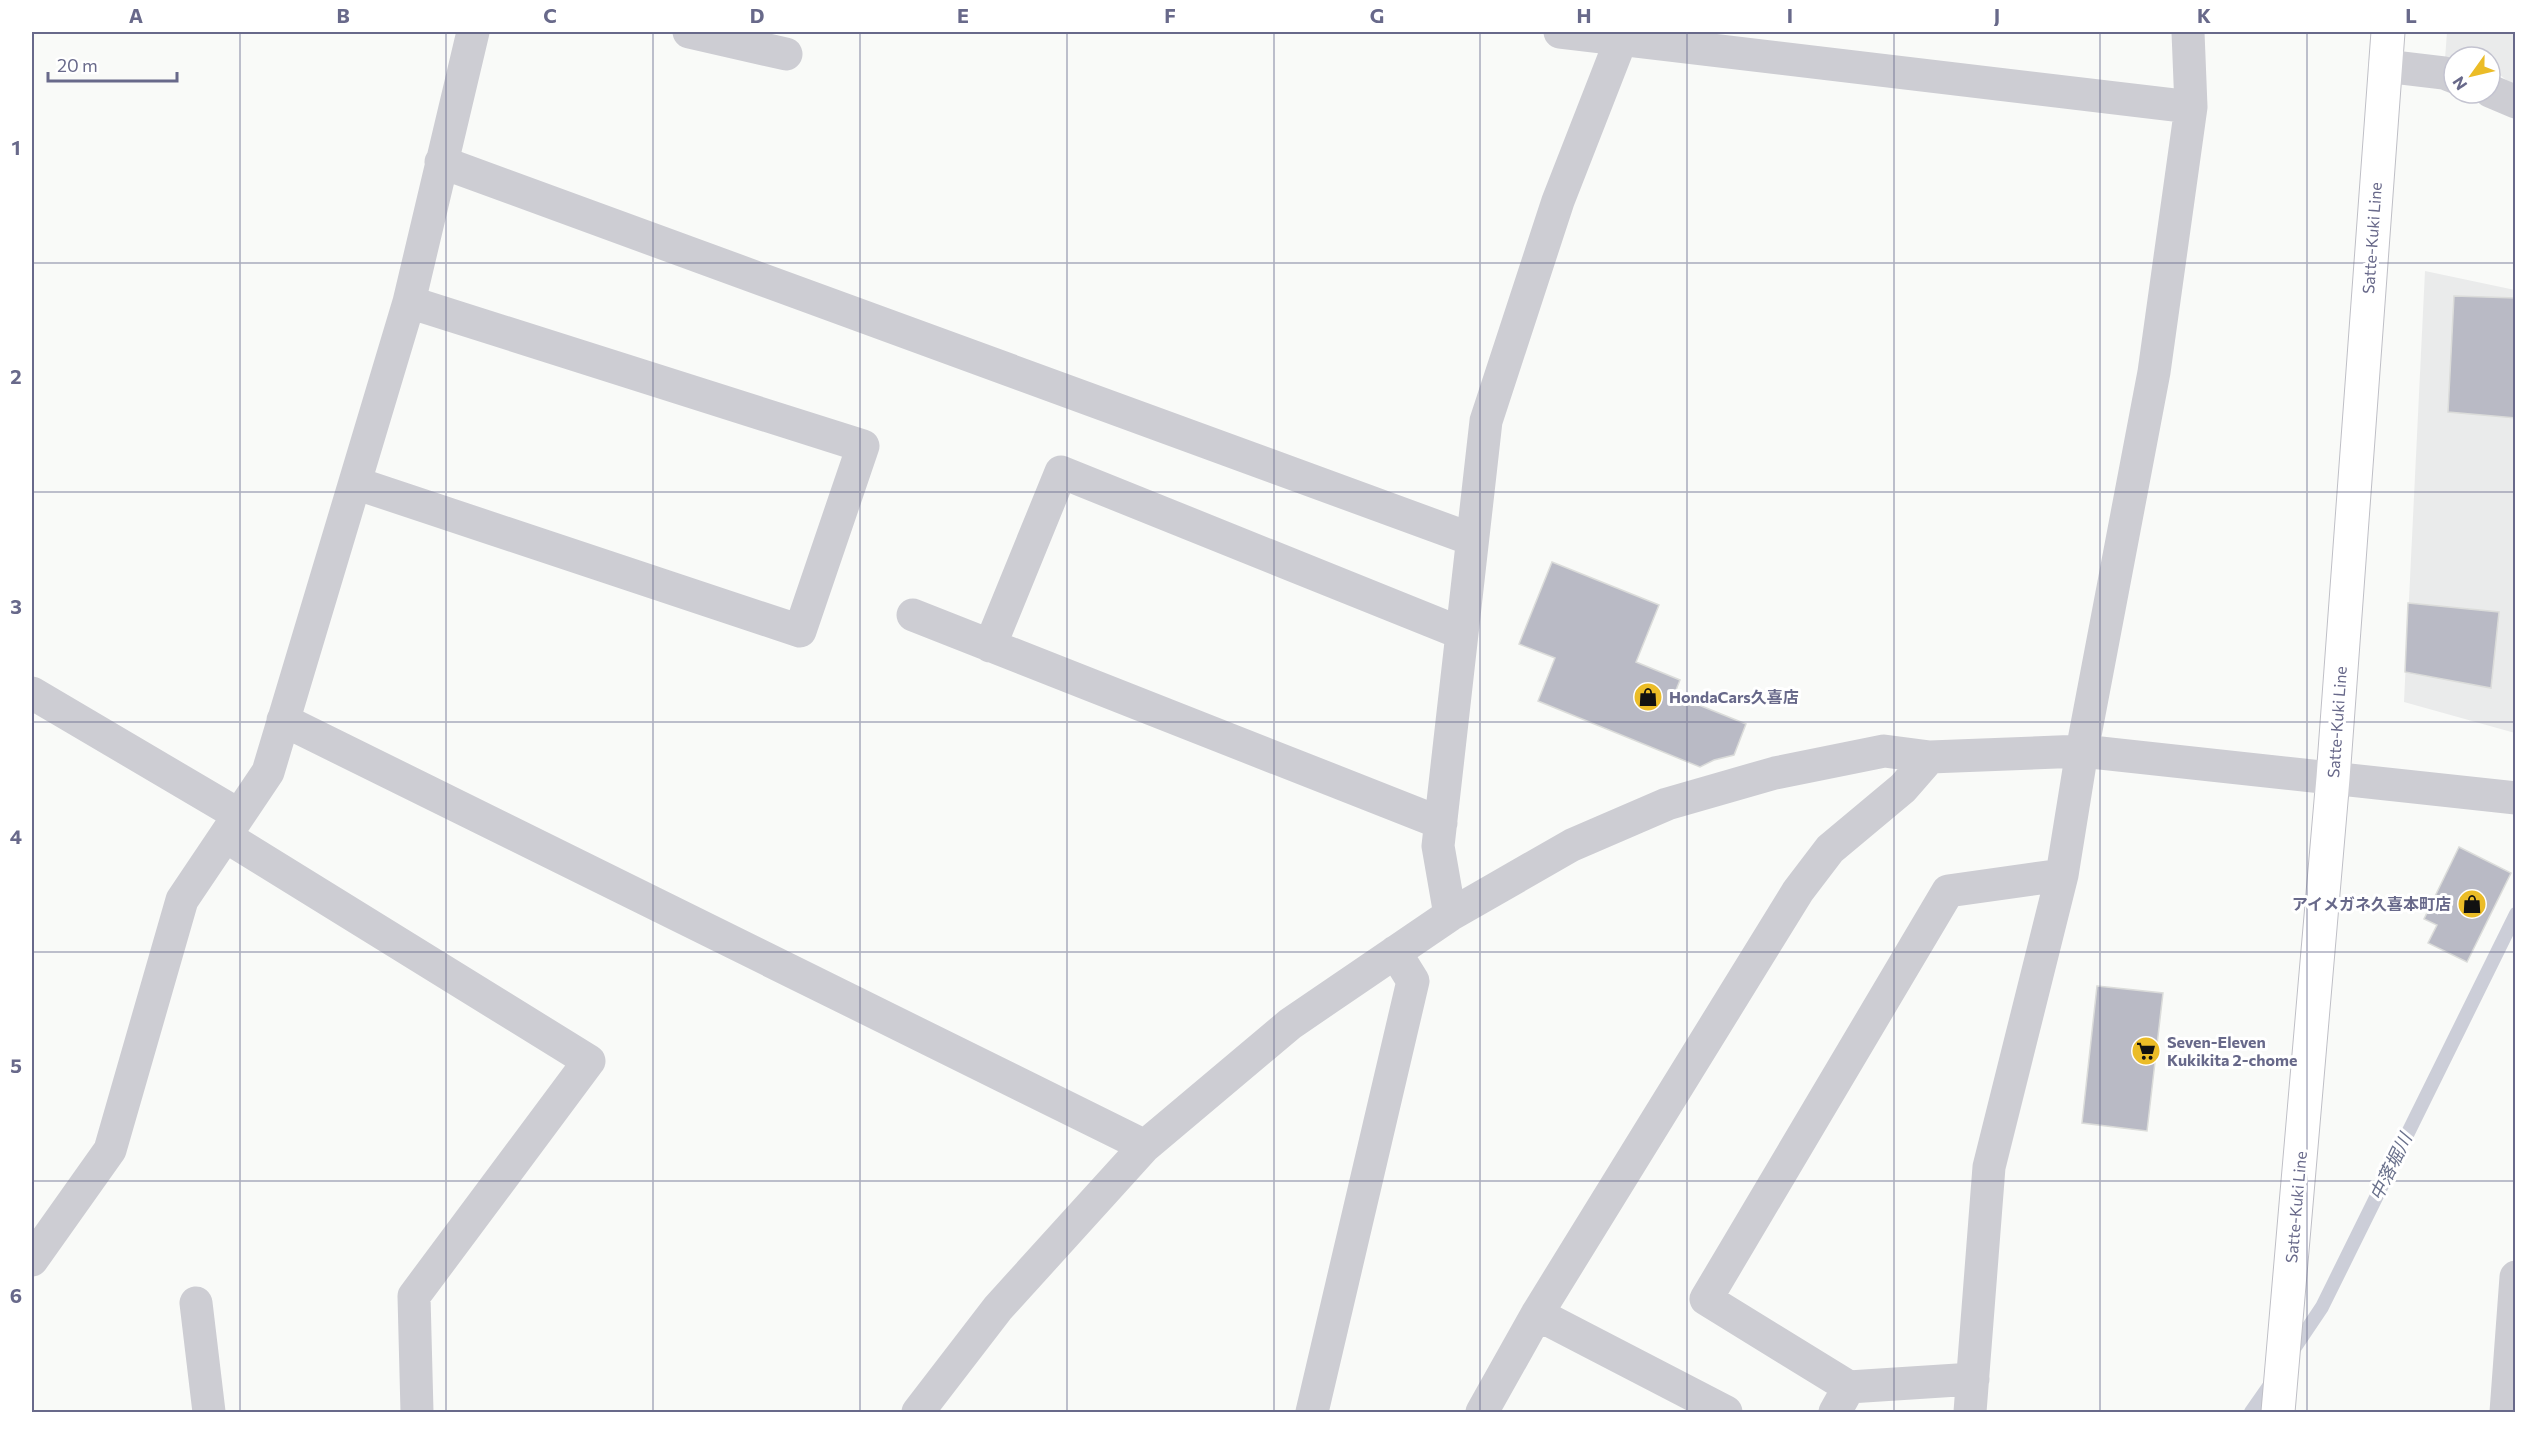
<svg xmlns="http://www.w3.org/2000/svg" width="2547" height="1444" font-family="Commissioner,'Noto Sans JP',sans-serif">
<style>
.built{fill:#eaebeb}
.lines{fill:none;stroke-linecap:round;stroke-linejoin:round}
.stream{stroke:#ccced8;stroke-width:14}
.building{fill:#b9bac5;stroke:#dbdcda;stroke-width:1.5}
.major-casing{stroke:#bfbfc6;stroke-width:35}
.minor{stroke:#cdcdd3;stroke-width:33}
.major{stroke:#fff;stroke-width:33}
.grid{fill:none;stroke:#68698a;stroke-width:1.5;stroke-opacity:0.55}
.labels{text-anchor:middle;stroke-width:6;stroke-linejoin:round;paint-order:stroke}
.street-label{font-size:16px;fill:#68698a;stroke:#fff}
.poi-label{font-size:16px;font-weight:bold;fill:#68698a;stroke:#fff;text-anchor:start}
.water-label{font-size:18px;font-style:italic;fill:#69708b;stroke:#fff}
.neatline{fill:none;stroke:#68698a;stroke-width:2}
.grid-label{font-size:20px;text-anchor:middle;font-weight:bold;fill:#68698a}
</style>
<rect width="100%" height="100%" fill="#f9faf8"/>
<!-- built -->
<path class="built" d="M2447,32h68v55l-25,-20v-10h-36v14l-10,2z
M2425,271l90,19v443l-111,-31z"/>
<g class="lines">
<!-- stream -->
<path class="stream" d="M2291,1353l31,-46 194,-393
M2251,1412l21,-30"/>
</g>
<!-- building -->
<path class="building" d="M2454,296l62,2v120l-68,-6z
M1552,562l107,43 -23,57 44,18 -6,15 72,29 -12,31 -20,5 -14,7 -162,-66 17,-43 -36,-14z
M2408,603l91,9 -8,76 -86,-16z
M2459,847l52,26 -44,89 -39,-19 9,-18 -13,-6z
M2097,986l66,7 -16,138 -65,-8z"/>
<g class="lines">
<!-- major casing -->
<g class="major-casing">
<path id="major" d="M2278,1412l55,-634 55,-746"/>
</g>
<!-- minor -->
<path class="minor" d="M689,32l97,22
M1560,32l631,75
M2385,66l59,7 10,4
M2490,91l26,11
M441,162l1030,377
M355,483l445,148 63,-185 -454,-144
M913,615l528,208
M990,646l71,-174 400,161
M32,693l207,122
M283,720l862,426
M225,836l364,225 -175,235 3,116
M1450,915l-12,-69 48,-425 72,-220 66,-169
M32,1260l78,-110 72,-250 86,-128 141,-470 64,-270
M196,1303l13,109
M1537,1314l189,98
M1973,1379l-124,8 -143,-88 242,-408 114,-16
M918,1412l80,-104 147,-162 145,-122 160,-109 122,-70 95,-41 108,-31 109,-22 46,6 152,-6 434,47
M1312,1412l101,-431 -18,-29
M1482,1412l55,-98 261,-423 32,-42 73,-61 27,-31
M1835,1412l14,-25
M1970,1412l19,-245 73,-292 20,-124 72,-379 37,-265 -3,-75
M2506,1412l10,-135"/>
<!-- major -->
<use href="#major" class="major"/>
</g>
<!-- grid -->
<path class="grid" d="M240,32v1380M446,32v1380M653,32v1380M860,32v1380M1067,32v1380M1274,32v1380M1480,32v1380M1687,32v1380M1894,32v1380M2100,32v1380M2307,32v1380M32,263h2484M32,492h2484M32,722h2484M32,952h2484M32,1181h2484"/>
<!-- icons -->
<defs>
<g id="shop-disc" transform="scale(1.5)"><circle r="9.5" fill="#ebbc27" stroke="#fff"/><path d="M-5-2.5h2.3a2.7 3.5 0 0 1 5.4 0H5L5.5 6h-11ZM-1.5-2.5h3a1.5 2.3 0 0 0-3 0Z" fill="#111"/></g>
<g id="supermarket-disc" transform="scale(1.5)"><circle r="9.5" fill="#ebbc27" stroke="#fff"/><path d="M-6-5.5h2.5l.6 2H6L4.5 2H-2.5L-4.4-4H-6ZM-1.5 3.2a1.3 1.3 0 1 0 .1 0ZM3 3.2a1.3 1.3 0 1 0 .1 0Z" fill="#111"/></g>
</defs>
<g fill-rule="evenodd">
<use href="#shop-disc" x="1648" y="697"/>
<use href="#shop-disc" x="2472" y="904"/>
<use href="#supermarket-disc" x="2146" y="1051"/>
</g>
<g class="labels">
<!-- street labels -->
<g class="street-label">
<text transform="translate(2372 238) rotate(-86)" y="6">Satte-Kuki Line</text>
<text transform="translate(2337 722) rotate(-86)" y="6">Satte-Kuki Line</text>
<text transform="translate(2296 1207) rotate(-85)" y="6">Satte-Kuki Line</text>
</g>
<!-- poi labels -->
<g class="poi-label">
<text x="1669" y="703">HondaCars久喜店</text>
<text x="2451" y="910" text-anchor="end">アイメガネ久喜本町店</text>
<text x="2167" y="1048">Seven-Eleven<tspan x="2167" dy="18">Kukikita 2-chome</tspan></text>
</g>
<!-- water labels -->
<g class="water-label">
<text transform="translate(2391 1167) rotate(-64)" y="6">中落堀川</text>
</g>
</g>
<!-- border -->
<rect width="2547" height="1444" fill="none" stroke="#ffffff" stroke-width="66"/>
<!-- north arrow -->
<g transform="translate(2472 75) rotate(236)"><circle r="28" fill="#ffffff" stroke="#c3c3d0" stroke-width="1.5"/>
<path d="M0-4.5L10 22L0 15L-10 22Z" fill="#ebbc27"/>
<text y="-9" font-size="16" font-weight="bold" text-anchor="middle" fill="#68698a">N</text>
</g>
<!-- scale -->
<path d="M48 72v9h129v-9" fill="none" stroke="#68698a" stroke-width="3"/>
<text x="57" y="72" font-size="18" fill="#68698a" stroke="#ffffff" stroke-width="4.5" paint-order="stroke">20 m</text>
<rect x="33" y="33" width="2481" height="1378" class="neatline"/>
<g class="grid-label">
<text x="136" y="23">A</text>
<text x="343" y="23">B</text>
<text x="550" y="23">C</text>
<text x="757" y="23">D</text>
<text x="963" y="23">E</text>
<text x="1170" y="23">F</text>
<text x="1377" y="23">G</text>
<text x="1584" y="23">H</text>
<text x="1790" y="23">I</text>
<text x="1997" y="23">J</text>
<text x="2204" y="23">K</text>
<text x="2411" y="23">L</text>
<text x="16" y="155">1</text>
<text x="16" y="384">2</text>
<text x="16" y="614">3</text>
<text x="16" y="844">4</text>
<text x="16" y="1073">5</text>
<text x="16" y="1303">6</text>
</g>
</svg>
